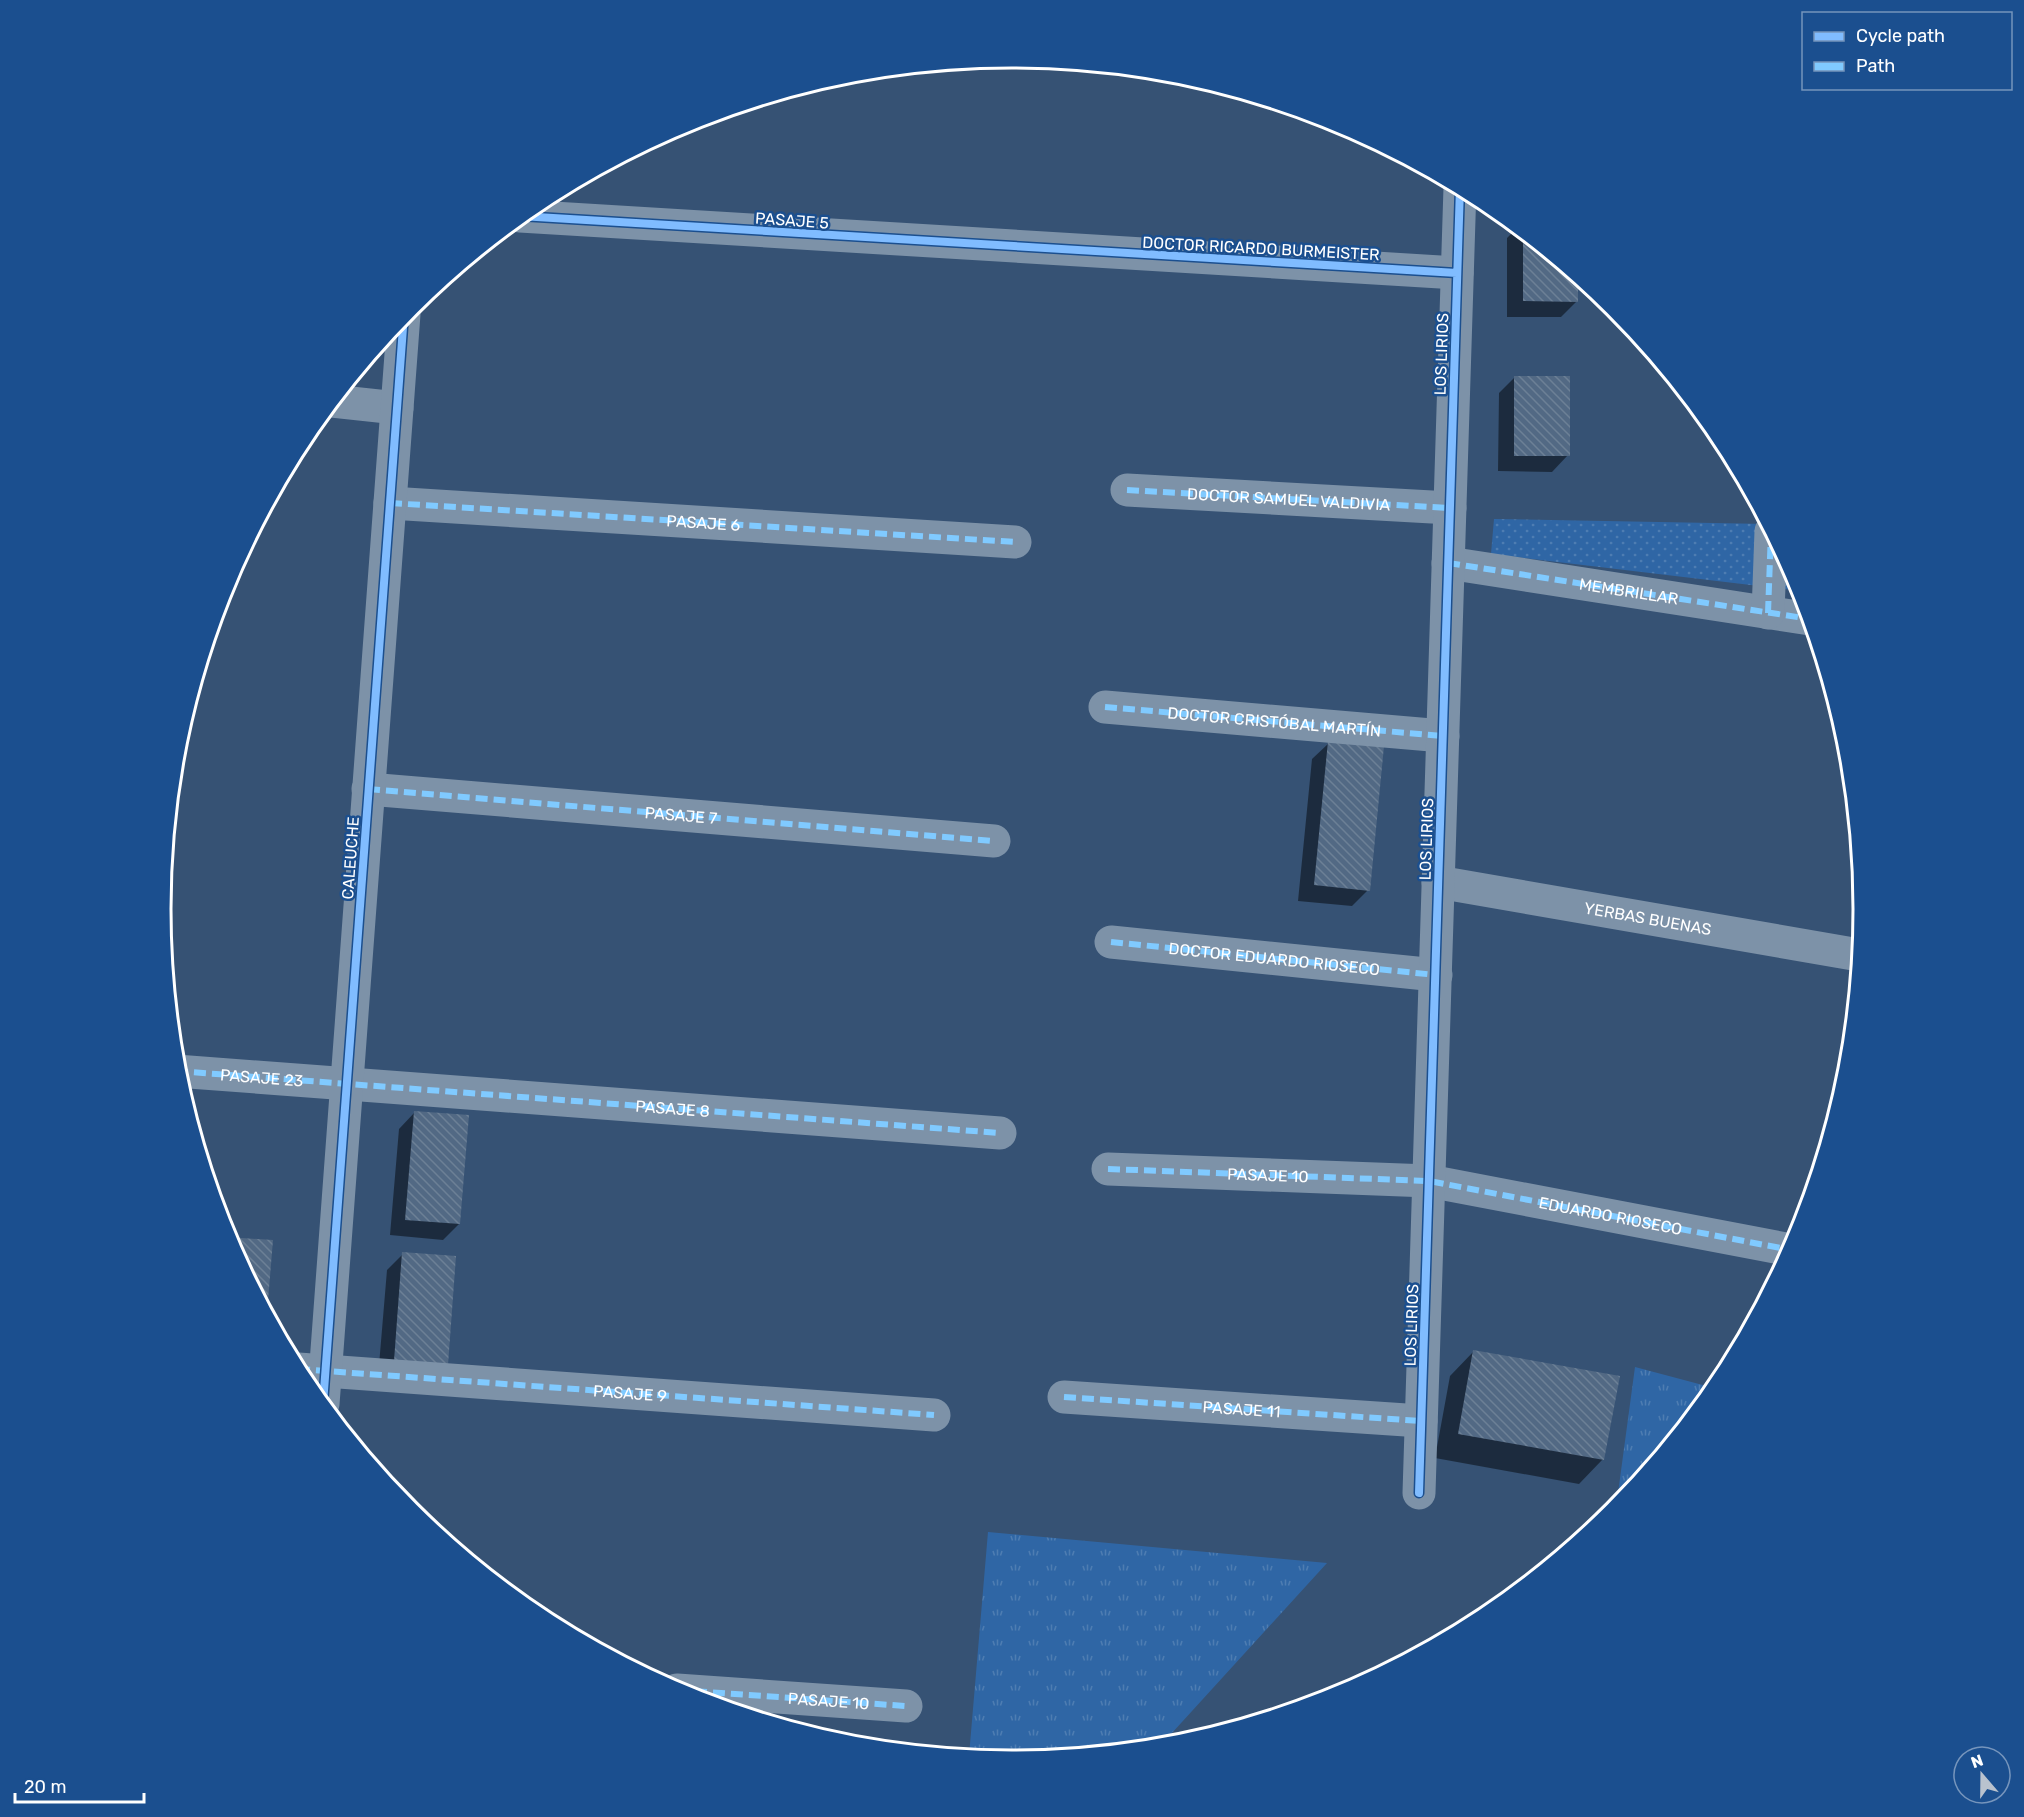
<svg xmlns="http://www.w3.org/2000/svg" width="2024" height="1817" font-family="Rubik,sans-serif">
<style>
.grass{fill:url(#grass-tufts)}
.park{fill:url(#park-dots)}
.shadow{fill:#0007}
.building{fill:url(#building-back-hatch)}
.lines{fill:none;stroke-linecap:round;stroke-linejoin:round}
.street{stroke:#7d92a8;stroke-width:33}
.quiet{stroke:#80caff;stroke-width:6;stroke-dasharray:12 6;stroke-linecap:butt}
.cycleway-casing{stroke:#1b4f8f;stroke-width:11}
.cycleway{stroke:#80bcff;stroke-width:8}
.labels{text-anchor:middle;stroke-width:5;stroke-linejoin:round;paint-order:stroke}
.street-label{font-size:16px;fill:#fff;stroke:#1b4f8f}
.rim{fill:none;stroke:#fff;stroke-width:3}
</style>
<defs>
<pattern id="grass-tufts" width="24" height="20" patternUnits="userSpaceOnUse" patternTransform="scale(1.5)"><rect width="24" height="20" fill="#2f66a5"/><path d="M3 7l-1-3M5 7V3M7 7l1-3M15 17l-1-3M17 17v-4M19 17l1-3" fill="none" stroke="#4e7db2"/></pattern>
<pattern id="park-dots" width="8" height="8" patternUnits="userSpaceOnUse" patternTransform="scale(1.5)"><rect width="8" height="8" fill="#2f66a5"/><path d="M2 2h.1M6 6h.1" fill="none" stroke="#4e7db2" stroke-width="1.8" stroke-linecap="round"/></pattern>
<pattern id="building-back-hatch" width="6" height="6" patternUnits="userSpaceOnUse" patternTransform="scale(1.5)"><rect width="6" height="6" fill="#526984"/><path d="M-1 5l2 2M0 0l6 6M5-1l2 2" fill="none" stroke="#6c8096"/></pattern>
</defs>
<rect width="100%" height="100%" fill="#365274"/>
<!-- grass -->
<path class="grass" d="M1635,1367l79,21 -98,120z
M988,1532l339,31 -166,182 -149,15 -43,-4z"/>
<!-- park -->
<path class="park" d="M1494,519l273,5 34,67 -310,-37z"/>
<!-- shadow -->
<path class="shadow" d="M1518,227l59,49v25l-16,16h-54v-79z
M1515,377l53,78 -16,17 -54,-1 1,-78z
M1329,743l39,147 -16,16 -54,-5 14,-142z
M415,1112l44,112 -16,16 -53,-5 9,-106z
M403,1254l44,111 -69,12 9,-107z
M1474,1351l129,108 -24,25 -144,-26 15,-82z"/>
<!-- building -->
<path class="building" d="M1523,231l55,46v25l-55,-1z
M1514,376h56v80h-56z
M1328,741l56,5 -14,145 -56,-6z
M414,1111l55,4 -9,109 -55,-4z
M227,1237l46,3 -6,73 -13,-25z
M402,1252l54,4 -8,109 -54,-4z
M1473,1350l147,26 -16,84 -146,-26z"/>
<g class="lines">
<!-- street -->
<g class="street">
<path d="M520,216l937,57"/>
<path d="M332,401l65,7"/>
<path d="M1127,490l323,18"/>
<path id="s1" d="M390,503l625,39"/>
<path id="s2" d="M1448,563l362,56"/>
<path d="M1768,613l3,-82"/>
<path d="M1105,707l338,29"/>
<path id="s3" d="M368,789l626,52"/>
<path id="s4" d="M1438,882l421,73"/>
<path id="s5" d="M1111,942l325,33"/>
<path d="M176,1071l824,62"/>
<path id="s6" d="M1108,1169l321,12 362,69"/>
<path d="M298,1369l636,46"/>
<path d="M1064,1397l357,24"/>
<path d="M323,1404l81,-1090"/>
<path d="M1419,1493l41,-1306"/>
<path id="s7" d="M677,1690l229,16"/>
</g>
<!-- quiet -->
<g class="quiet">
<path id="s8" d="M1127,490l323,18"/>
<path d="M390,503l625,39"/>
<path d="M1448,563l362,56"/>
<path d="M1768,613l3,-82"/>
<path id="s9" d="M1105,707l338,29"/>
<path d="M368,789l626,52"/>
<path d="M1111,942l325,33"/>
<path id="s10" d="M176,1071l824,62"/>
<path d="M1108,1169l321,12 362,69"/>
<path id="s11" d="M298,1369l636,46"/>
<path id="s12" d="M1064,1397l357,24"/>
<path d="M677,1690l229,16"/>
</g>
<!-- cycleway casing -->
<g class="cycleway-casing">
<path id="cycleway" d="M520,216l937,57
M323,1404l81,-1090
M1419,1493l41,-1306"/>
</g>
<!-- cycleway -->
<use href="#cycleway" class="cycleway"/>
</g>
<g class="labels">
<!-- street labels -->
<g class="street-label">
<text transform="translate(792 220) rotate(4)" y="6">PASAJE 5</text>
<text transform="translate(1261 248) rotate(3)" y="6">DOCTOR RICARDO BURMEISTER</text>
<text transform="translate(1441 354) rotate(-88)" y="6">LOS LIRIOS</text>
<text dy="6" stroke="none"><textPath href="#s8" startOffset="162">DOCTOR SAMUEL VALDIVIA</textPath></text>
<text dy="6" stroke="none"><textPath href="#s1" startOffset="314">PASAJE 6</textPath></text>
<text dy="6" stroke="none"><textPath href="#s2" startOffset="183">MEMBRILLAR</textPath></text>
<text dy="6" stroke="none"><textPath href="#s9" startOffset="170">DOCTOR CRISTÓBAL MARTÍN</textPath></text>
<text dy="6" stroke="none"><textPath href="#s3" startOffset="314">PASAJE 7</textPath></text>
<text transform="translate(1426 839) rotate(-88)" y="6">LOS LIRIOS</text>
<text transform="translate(350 858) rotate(-86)" y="6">CALEUCHE</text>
<text dy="6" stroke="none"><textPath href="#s4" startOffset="213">YERBAS BUENAS</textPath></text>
<text dy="6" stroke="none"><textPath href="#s5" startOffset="164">DOCTOR EDUARDO RIOSECO</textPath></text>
<text dy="6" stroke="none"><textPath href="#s10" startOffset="86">PASAJE 23</textPath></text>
<text dy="6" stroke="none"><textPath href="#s10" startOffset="498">PASAJE 8</textPath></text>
<text dy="6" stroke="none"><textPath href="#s6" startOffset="160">PASAJE 10</textPath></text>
<text dy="6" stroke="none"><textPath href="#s6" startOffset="506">EDUARDO RIOSECO</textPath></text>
<text transform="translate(1411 1325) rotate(-88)" y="6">LOS LIRIOS</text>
<text dy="6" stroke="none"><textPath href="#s11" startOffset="333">PASAJE 9</textPath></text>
<text dy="6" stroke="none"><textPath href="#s12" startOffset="178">PASAJE 11</textPath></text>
<text dy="6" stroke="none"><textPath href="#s7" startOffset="152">PASAJE 10</textPath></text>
</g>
</g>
<!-- crop -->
<path d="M0 0H2024V1817H0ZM171 909a841 841 0 1 1 1682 0a841 841 0 1 1-1682 0Z" fill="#1b4f8f" fill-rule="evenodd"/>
<path class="rim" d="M171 909a841 841 0 1 1 1682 0a841 841 0 1 1-1682 0Z"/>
<!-- legend -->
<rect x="1802" y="12" width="210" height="78" fill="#1b4f8f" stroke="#7695bc" stroke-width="1.5"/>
<rect x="1814" y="32" width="30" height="9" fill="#80bcff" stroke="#7695bc" stroke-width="1.5"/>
<text x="1856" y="42" font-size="18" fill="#ffffff">Cycle path</text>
<rect x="1814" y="62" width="30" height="9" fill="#80caff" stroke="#7695bc" stroke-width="1.5"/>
<text x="1856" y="72" font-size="18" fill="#ffffff">Path</text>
<!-- north arrow -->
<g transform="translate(1982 1775) rotate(340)"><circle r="28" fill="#1b4f8f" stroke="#7695bc" stroke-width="1.5"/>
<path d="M0-4.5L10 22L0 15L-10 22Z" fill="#b9c2ce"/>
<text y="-9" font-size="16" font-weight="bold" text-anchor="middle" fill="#ffffff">N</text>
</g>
<!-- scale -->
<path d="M15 1793v9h129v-9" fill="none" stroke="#ffffff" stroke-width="3"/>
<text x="24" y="1793" font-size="18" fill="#ffffff" stroke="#1b4f8f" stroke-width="4.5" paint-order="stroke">20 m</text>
</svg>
